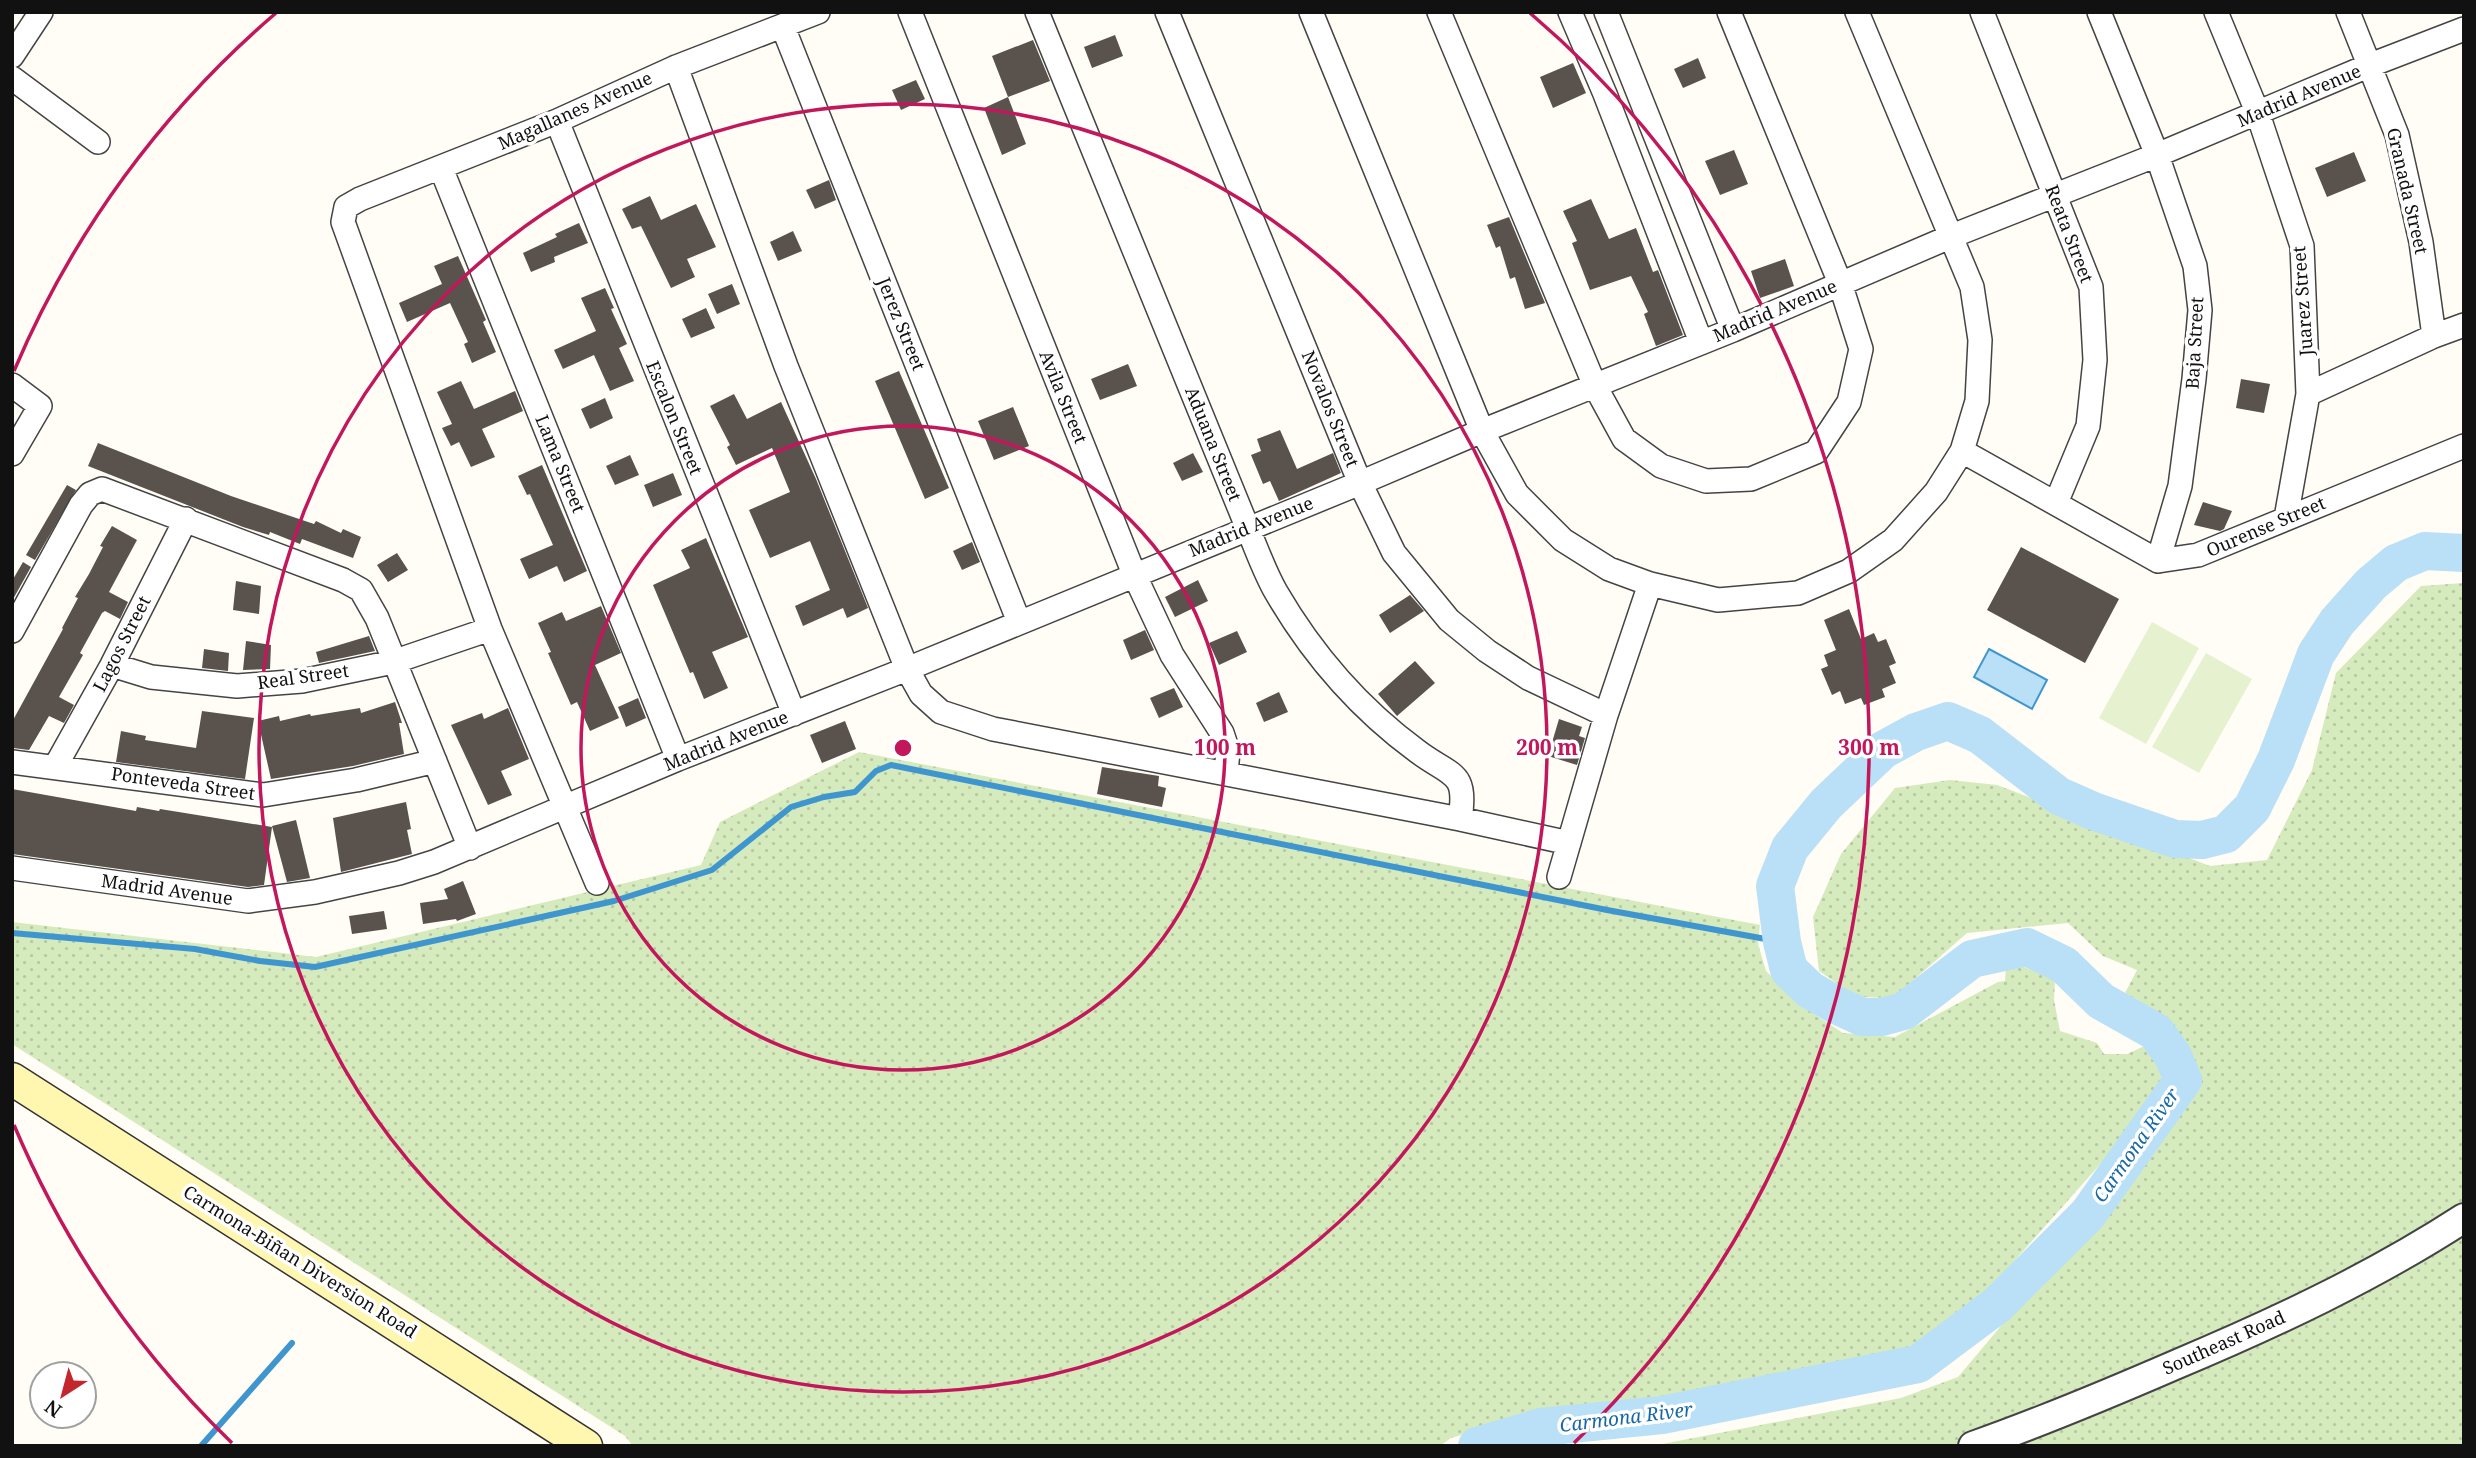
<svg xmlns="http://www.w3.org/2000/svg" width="2476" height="1458" font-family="'Noto Serif',serif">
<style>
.grass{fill:url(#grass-dots)}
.pitch{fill:#e6f2cf}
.water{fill:#b9e0f7;stroke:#3f96cf;stroke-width:2}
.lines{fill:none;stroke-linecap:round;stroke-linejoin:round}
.stream{stroke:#3f96cf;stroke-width:6}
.river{stroke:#b9e0f7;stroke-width:38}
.building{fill:#5a524d}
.minor-casing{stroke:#444;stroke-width:26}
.tertiary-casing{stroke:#444;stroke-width:32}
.secondary-casing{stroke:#333;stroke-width:35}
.minor{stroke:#fff;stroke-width:23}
.tertiary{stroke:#fff;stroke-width:28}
.secondary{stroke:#fff6b0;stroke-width:32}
.ring{fill:none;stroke:#c2185b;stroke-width:3.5}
.labels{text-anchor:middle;stroke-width:7;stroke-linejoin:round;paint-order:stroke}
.street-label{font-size:18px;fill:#111;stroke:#fff}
.water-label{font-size:19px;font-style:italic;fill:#1768a6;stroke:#fff}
.centre{fill:#c2185b;stroke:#fff;stroke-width:3.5}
.ring-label{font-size:21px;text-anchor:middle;font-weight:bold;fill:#c2185b;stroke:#fff;stroke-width:7;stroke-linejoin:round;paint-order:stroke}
</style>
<defs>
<pattern id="grass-dots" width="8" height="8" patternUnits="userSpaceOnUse" patternTransform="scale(1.75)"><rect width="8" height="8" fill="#d5ebbd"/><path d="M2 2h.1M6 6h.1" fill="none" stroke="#b6c8a1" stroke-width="1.8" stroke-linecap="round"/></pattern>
</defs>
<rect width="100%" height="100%" fill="#fffdf5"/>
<!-- grass -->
<path class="grass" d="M2464,583v863h-812l249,-48 57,-21 159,-189 79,-105c-9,-17 -24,-58 -39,-67 -11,-7 -23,-11 -34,-19l14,-27 -34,-14 -35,-33 -101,10 -74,65 -36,-1 -38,-26 -6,-54 28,-63 54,-66 55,-8 47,5 213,81 57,-6 45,-90 24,-97 85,-87z
M859,752l901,173 -2,19 8,27 37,36 40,26 52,4 103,-55 7,-1 1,-15 11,-2 38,16 -1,20 6,31 37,12 7,11h23l26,-12 21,39 -205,231 -71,41 -207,40 -135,15 -105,30 -11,8h-807l-8,-10 -613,-392v-122l304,35 385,-92 19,-43z"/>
<!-- pitch -->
<path class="pitch" d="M2152,622l47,26 -53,96 -47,-26z
M2206,653l46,26 -53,94 -47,-26z"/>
<!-- water -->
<path class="water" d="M1989,649l58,31 -15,29 -58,-32z"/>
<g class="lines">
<!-- stream -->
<path class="stream" d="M12,933l183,16 65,12 55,6 299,-66 98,-31 79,-63 33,-10 31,-5 21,-21 15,-6 716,145 175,32
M201,1446l91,-103"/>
<!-- river -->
<path class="river" d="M1477,1446l64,-19 121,-12 256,-51 79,-59 91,-91 95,-134 -10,-24 -17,-24 -55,-31 -37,-36 -37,-18 -55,12 -68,52 -22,6h-20l-26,-12 -26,-15 -21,-20 -7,-28 -7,-56 15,-38 36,-44 57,-54 33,-18 32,-11 32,14 79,61 34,15 82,28 27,1 24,-6 26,-26 24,-48 40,-106 21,-32 34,-38 25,-21 29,-12 39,2"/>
</g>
<!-- building -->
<path class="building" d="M1115,35l8,21 -31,12 -8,-21z
M1033,40l17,41 -42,16 -16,-41z
M1698,58l8,20 -23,10 -9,-19z
M1573,63l13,30 -33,15 -13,-31z
M916,80l9,19 -24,11 -9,-20z
M1008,97l18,47 -24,11 -18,-47z
M1734,150l14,34 -28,11 -15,-34z
M2354,152l12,29 -39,16 -12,-29z
M829,180l7,20 -21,9 -9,-19z
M650,196l11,24 35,-16 20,43 -29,12 8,18 -24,11 -30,-62 -9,3 -10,-20z
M1591,199l18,40 27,-11 17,44 5,-2 25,65 -27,11 -12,-32 4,-2 -17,-36 -41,14 -18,-47 5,-2 -14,-30z
M1509,217l36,86 -20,6 -10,-32 -5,2 -10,-33 -4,2 -9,-23z
M579,223l9,20 -34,14 1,5 -24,10 -8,-19 34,-16 -2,-3z
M793,231l9,20 -24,10 -8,-19z
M458,256l28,64 -3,2 13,30 -24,11 -8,-19 4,-2 -18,-39 -43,19 -8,-19 43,-19 -8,-18z
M1785,259l9,27 -34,12 -9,-27z
M732,284l8,20 -23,10 -9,-20z
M605,288l9,20 -3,1 16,35 -8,4 15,33 -24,10 -16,-36 -31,14 -9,-19 42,-19 -15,-33z
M706,308l9,20 -24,10 -9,-19z
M1128,364l9,22 -37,14 -9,-21z
M899,371l50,117 -24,11 -50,-118z
M2241,379l29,5 -6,29 -28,-5z
M461,381l13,28 41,-18 8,20 -41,18 13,28 -24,10 -12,-25 -8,4 -9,-18 10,-4 -15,-32z
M734,394l13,25 34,-17 35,77 52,129 -21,10 -4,-10 -40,18 -8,-20 35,-16 -20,-49 -40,17 -21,-48 41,-18 -18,-44 -36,17 -9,-18 3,-2 -20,-39z
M605,398l8,20 -23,11 -9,-20z
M1013,407l16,39 -35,14 -16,-39z
M1280,430l17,39 36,-16 8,20 -62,28 -9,-20 -7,3 -12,-29 10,-4 -4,-12z
M98,443l133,53 83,28 2,-3 25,12 2,-4 18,8 -8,21 -51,-19 -2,5 -30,-12 -1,3 -26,-8 -155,-61z
M1193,453l10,19 -21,9 -9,-18z
M630,455l9,20 -24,10 -9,-19z
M542,465l45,106 -23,11 -7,-16 -28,13 -9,-20 33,-14 -23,-51 -3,1 -9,-19z
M673,473l9,22 -29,12 -9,-22z
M67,485l9,5 -41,70 -9,-5z
M2203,502l29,9 -8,18 -4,2 -26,-6z
M112,526l25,14 -28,52 19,10 -8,17 -15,-8 -3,2 -22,40 3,2 -24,42 15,8 -10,18 -15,-7 -20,34 -16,-2 -1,-26 51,-93 -1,-1 16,-30 -3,-1 14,-23 14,-27 -3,-1z
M706,538l42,99 -36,15 16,36 -24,11 -11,-27 -3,1 -37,-88 37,-17 -9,-18z
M972,542l8,20 -18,8 -9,-19z
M2021,547l98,52 -34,64 -98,-53z
M397,553l11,17 -20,12 -11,-17z
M23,562l8,5 -19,34v-20z
M1198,580l10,21 -33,16 -10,-20z
M236,581l25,5 -2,28 -26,-4z
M1410,595l14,16 -34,22 -11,-18z
M601,606l20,47 -26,12 24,53 -29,13 -13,-29 -6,3 -23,-52 3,-1 -13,-29 24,-11 4,9z
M1849,609l12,30 13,-6 4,9 8,-3 10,24 -7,3 7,17 -14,6 3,8 -21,8 -3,-7 -16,6 -5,-13 -8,4 -11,-26 7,-3 -4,-11 12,-5 -12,-30z
M1145,630l9,20 -23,10 -8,-20z
M1237,631l10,21 -28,13 -10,-22z
M369,636l6,15 -56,12 -3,-11z
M246,641l25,4 -1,24 -27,1z
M204,649l25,4 -1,18 -26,-3z
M1415,661l20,22 -38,33 -19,-22z
M1174,688l9,19 -24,11 -9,-20z
M1279,692l9,20 -24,10 -8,-19z
M638,698l8,20 -20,9 -8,-20z
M395,702l7,21h-3l5,31 -51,12 -82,13 -13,-58 21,-5 1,5 30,-7 1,2 49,-8 1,5z
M508,708l21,51 -28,12 11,24 -24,10 -37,-80 31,-12 2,6z
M202,711l52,7 -9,61 -129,-17 5,-31 25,5 -1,4 51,8z
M1559,719l23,8 -3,9 6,2 -8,27 -29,-9z
M845,721l11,28 -34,14 -12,-28z
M1102,767l57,9 -1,10 8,2 -4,19 -65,-13z
M12,789l124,22 1,-4 22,4 1,-2 112,18 -8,58 -16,2 -236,-33z
M406,802l5,27 -4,1 5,24 -71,18 -8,-54z
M296,820l14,58 -23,4 -15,-56z
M463,881l13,33 -19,7 -1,-2 -33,5 -3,-21 28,-4 -4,-10z
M384,911l3,18 -35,5 -3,-18z"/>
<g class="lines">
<!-- minor casing -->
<g class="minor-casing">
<path id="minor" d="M910,12l224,562 38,81 50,78 6,18 -2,22
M1037,12l211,517c9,21 17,44 28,63 36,62 84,117 141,159 34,26 51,19 43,68
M1167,12l193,471 34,70 55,67 38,31 41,27 78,37
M1311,12l171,419 35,63 46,46 46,29 41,15 68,16 80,-7 51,-22 44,-31 43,-48 26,-41 15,-50 3,-61 -8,-53 -115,-275
M1439,12l156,374 29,53 37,27 45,15 45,-2 65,-27 33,-50 12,-53 -21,-66 -111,-271
M1570,12l35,82 96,248
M1606,12l127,318
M1982,12l109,275 4,73 -7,66 -32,77
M2099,12l58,143 38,111 5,44 -6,69 -14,107 -22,75
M2216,12l42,102 44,132 6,148 -22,124
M2348,12l49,123 24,107 13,94
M783,27l236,595
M12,56l29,-44
M676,67l110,299 121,303 14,25 20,18 52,17 467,90 109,24
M12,78l86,64
M557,121l237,593
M441,168l237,591
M12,385l28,21 -28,48
M2308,394l126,-58 30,-11
M1962,451l196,110 40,-6 266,-109
M12,631l69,-126 9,-11 12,-5 241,91 18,10 16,28 93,230
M112,665l39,12 86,9 65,-5 91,-19 97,-33
M12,762l251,33 93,-15 79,-19
M55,767l57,-102 74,-146
M12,868l236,33 67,-9 84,-19 35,-11 244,-103 229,-90 453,-186 122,-52 251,-101 219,-94 205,-81 211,-89 96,-37
M1559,877l47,-162 44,-131
M597,883l-107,-254 -147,-407 3,-15 14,-8 197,-78 119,-54 142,-55"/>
</g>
<!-- tertiary casing -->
<g class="tertiary-casing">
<path id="tertiary" d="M1973,1446c68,-24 135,-52 202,-81 100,-42 198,-88 289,-147"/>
</g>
<!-- secondary casing -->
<g class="secondary-casing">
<path id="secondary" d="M12,1079l574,367"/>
</g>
<!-- minor -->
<use href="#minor" class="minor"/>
<!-- tertiary -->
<use href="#tertiary" class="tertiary"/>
<!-- secondary -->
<use href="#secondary" class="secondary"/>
</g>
<!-- distance rings -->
<g class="ring">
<circle cx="903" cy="748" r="322"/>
<circle cx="903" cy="748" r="644"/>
<path d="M232 1443A966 966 0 0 1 14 1125M14 371A966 966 0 0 1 276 13M1530 13A966 966 0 0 1 1574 1443"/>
</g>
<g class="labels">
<!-- street labels -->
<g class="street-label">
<text transform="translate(2299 96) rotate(-23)" y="6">Madrid Avenue</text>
<text transform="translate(575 111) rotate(-24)" y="6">Magallanes Avenue</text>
<text transform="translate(2407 191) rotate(77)" y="6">Granada Street</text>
<text transform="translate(2069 234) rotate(69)" y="6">Reata Street</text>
<text transform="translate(2303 301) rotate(-94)" y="6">Juarez Street</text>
<text transform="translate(1775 311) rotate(-23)" y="6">Madrid Avenue</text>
<text transform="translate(901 324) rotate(68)" y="6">Jerez Street</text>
<text transform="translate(2195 343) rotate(-87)" y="6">Baja Street</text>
<text transform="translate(1063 397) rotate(68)" y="6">Avila Street</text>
<text transform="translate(1330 409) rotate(68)" y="6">Novalos Street</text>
<text transform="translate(674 418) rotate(68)" y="6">Escalon Street</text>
<text transform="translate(1213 444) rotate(68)" y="6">Aduana Street</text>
<text transform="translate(560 464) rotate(68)" y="6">Lama Street</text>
<text transform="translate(1251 527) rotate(-22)" y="6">Madrid Avenue</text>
<text transform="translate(2266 527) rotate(-23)" y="6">Ourense Street</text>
<text transform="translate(122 644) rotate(-63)" y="6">Lagos Street</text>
<text transform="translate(303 677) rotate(-8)" y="6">Real Street</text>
<text transform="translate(726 741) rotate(-22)" y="6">Madrid Avenue</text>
<text transform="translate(183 784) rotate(8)" y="6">Ponteveda Street</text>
<text transform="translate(167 890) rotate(8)" y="6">Madrid Avenue</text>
<text transform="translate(300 1262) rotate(32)" y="6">Carmona-Biñan Diversion Road</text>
<text transform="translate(2224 1343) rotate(-24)" y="6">Southeast Road</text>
</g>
<!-- water labels -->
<g class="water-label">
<text transform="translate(2136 1145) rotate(-55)" y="7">Carmona River</text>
<text transform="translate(1626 1417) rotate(-7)" y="7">Carmona River</text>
</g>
</g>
<circle cx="903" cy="748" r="10" class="centre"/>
<g class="ring-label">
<text x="1225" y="755">100 m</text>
<text x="1547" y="755">200 m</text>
<text x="1869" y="755">300 m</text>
</g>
<!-- border -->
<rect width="2476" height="1458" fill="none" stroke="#111111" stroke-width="28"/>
<!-- north arrow -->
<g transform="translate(63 1395) rotate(216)"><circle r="33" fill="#ffffff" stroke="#a0a0a0" stroke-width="2"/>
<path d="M0-5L12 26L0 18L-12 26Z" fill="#c4262e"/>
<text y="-10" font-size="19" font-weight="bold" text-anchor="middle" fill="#111111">N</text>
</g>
</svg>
